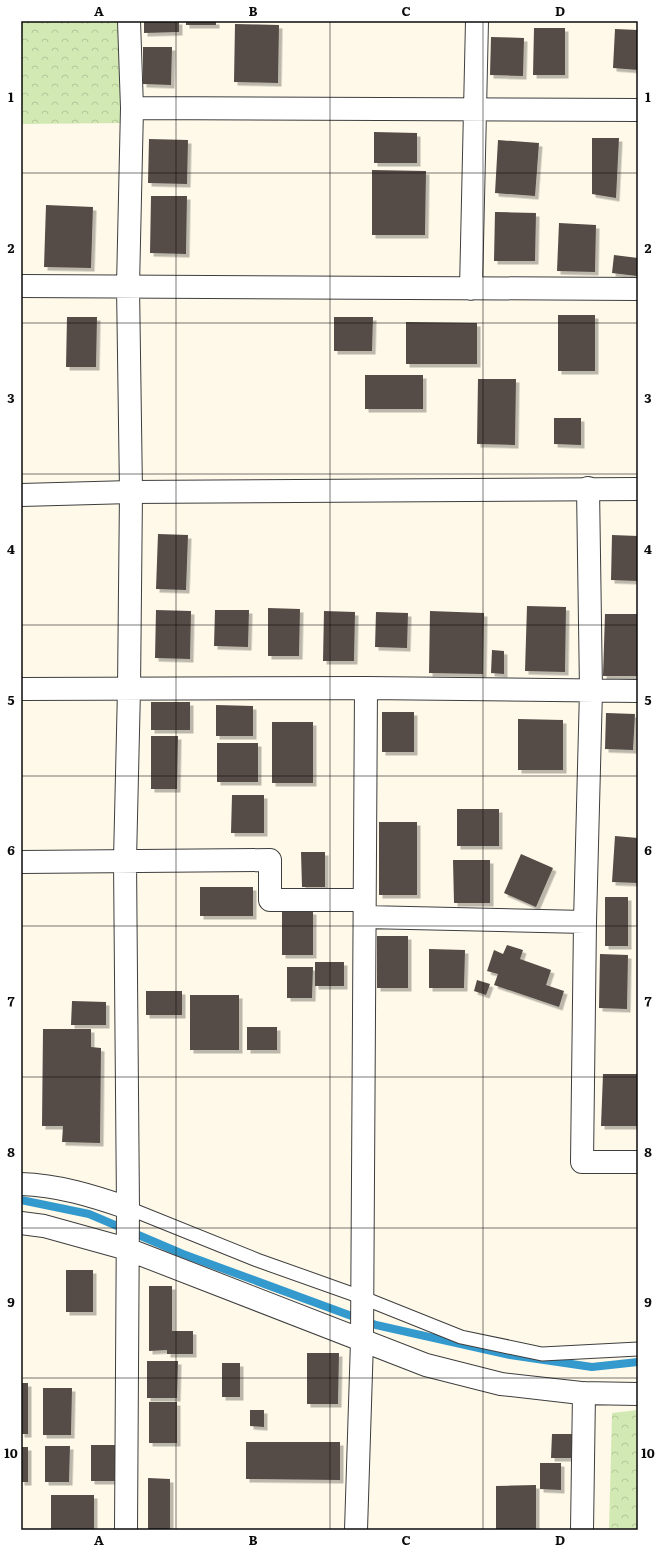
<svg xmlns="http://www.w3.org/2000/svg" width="659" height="1551" font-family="Literata,serif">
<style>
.park{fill:url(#park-crowns)}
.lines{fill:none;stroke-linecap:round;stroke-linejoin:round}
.stream{stroke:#349ace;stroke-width:8}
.building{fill:#544b47;filter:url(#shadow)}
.service-casing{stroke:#3e3e3e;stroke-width:15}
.minor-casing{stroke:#3e3e3e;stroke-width:24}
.tertiary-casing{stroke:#3e3e3e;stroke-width:24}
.service{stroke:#fff;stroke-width:13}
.minor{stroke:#fff;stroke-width:22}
.tertiary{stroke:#fff;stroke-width:22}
.grid{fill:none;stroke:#0b0b0b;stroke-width:1;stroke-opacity:0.55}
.neatline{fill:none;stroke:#0b0b0b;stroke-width:1.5}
.grid-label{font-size:13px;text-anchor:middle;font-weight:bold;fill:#0b0b0b}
</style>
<defs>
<pattern id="park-crowns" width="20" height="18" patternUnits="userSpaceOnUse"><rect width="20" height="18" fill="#d2e9b3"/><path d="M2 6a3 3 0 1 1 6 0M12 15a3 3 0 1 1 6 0" fill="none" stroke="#b3c699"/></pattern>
<filter id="shadow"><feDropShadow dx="3.5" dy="3.5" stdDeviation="0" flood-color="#0004"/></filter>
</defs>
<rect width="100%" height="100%" fill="#fff9e9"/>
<!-- park -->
<path class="park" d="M21,21h100l3,102 -103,1z
M638,1410v120h-29l3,-117z"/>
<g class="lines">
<!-- stream -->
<path class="stream" d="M21,1200l68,14 94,40 193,71 134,30 82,12 46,-5"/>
</g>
<!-- building -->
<path class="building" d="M144,21h35v11l-35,1z
M186,21h30v4h-30z
M235,24l44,1 -1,58 -44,-1z
M534,28h31v47h-32z
M615,29l23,1v40l-25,-2z
M491,37l33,1 -1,38 -33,-1z
M143,47h29l-1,38 -28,-1z
M374,132l43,1v30h-43z
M592,138h27l-3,60 -24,-4z
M149,139l39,1 -1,44 -39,-1z
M498,140l41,3 -4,53 -40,-3z
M372,170l54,1 -1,64h-53z
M151,196h36l-1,58 -36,-1z
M46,205l47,2 -2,61 -47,-1z
M495,212l41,1 -1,48h-41z
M559,223l37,2 -1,47 -38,-1z
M614,255l24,3 -1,18 -25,-3z
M558,315h37v56h-37z
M67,317h30l-1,50h-30z
M334,317h39l-1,34h-38z
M406,322l71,1v41h-71z
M365,375h58v34h-58z
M478,379h38l-1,66 -38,-1z
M554,418h27v27l-27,-1z
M158,534l30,1 -2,55 -30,-1z
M612,535l26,1v45l-27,-1z
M527,606l39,1 -1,65 -40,-1z
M268,608l32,1 -1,47h-31z
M156,610l35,1 -1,48 -35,-1z
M215,610h34l-1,37 -34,-1z
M324,611l31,1 -1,49h-31z
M430,611l54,2 -1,61 -54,-1z
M376,612l32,1 -1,35 -32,-1z
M605,614h33v62h-35z
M492,650l12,1v23l-13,-1z
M151,702h39v28h-39z
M216,705l37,1v30h-37z
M382,712h32v40h-32z
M606,713l29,1 -2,36 -28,-1z
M518,719l45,1v50h-45z
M272,722h41v61h-41z
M151,736h27l-1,53h-26z
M217,743h41v39h-41z
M232,795h32v38h-33z
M457,809h42v37h-42z
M379,822h38v73h-38z
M615,836l23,2v45l-26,-1z
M301,852h24v35h-23z
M521,854l32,14 -17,39 -32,-14z
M453,860h37v43h-36z
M200,887h53v29h-53z
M605,897h23v49h-23z
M282,910l31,1v44h-31z
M377,936h31v52h-31z
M507,945l16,5 -3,9 31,11 -5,15 18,6 -5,16 -65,-22 4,-11 -11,-3 7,-21 9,4z
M429,949l36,1 -1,38h-35z
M600,954l28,1 -1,54 -28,-1z
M315,962h29v24h-29z
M287,967h26l-1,31h-25z
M477,980l13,4 -4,11 -12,-4z
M146,991h36v24h-36z
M190,995h49v55h-49z
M72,1001l34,1v23h-35z
M247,1027h30v23h-30z
M43,1029h48v18l10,1 -1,95 -38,-1 1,-16h-21z
M603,1074h35v52h-37z
M66,1270h27v42h-27z
M149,1286h23v45h21v23h-26v-4l-18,1z
M307,1353h32l-1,51h-31z
M147,1361h31l-1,37h-30z
M222,1363h18v34h-18z
M21,1383h7v51h-7z
M43,1388h29l-1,47h-28z
M149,1402h28v41h-28z
M250,1410h14v17l-14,-1z
M552,1434h20v24h-21z
M246,1442h94v38l-94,-1z
M91,1445h27v36h-27z
M45,1446h25l-1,36h-24z
M21,1447h7v35h-7z
M540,1463h21v27l-21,-1z
M148,1478l22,1v51l-22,-1z
M536,1485v45h-40v-44z
M51,1495h43v35h-43z"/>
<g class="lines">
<!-- service casing -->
<g class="service-casing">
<path id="service" d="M128,1208l129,52 104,37 100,40 81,17 96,-5"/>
</g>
<!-- minor casing -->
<g class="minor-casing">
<path id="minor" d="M132,108l506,2
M21,286l617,3
M471,289l6,-268
M588,488l3,202 -6,232 -3,240h56
M21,689l345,-1 272,3
M21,862l249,-2v40h94
M365,917l220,5
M21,1184c37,1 72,12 107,24
M21,1223l23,3 83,23 299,116 75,19 80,9 57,1
M126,1530l2,-322 -3,-348 4,-171 2,-197 -3,-206 4,-178 -3,-87
M356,1530l6,-189 4,-653
M582,1530l2,-137"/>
</g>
<!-- tertiary casing -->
<g class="tertiary-casing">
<path id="tertiary" d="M21,495l110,-3 507,-3"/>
</g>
<!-- service -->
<use href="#service" class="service"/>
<!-- minor -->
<use href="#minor" class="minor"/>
<!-- tertiary -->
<use href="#tertiary" class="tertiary"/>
</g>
<!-- grid -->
<path class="grid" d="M176,21v1509M330,21v1509M483,21v1509M21,173h617M21,323h617M21,474h617M21,625h617M21,776h617M21,926h617M21,1077h617M21,1228h617M21,1378h617"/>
<!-- border -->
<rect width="659" height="1551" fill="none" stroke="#ffffff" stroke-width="44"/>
<rect x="22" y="22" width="615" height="1507" class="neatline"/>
<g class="grid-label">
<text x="99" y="16">A</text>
<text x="253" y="16">B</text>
<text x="406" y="16">C</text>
<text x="560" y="16">D</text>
<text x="11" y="102">1</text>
<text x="648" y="102">1</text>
<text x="11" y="253">2</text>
<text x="648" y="253">2</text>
<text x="11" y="403">3</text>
<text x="648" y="403">3</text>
<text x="11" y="554">4</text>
<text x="648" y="554">4</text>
<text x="11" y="705">5</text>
<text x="648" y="705">5</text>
<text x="11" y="855">6</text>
<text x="648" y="855">6</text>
<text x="11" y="1006">7</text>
<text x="648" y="1006">7</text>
<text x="11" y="1157">8</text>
<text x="648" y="1157">8</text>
<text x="11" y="1307">9</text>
<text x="648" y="1307">9</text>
<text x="11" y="1458">10</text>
<text x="648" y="1458">10</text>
<text x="99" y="1545">A</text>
<text x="253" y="1545">B</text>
<text x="406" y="1545">C</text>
<text x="560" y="1545">D</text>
</g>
</svg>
